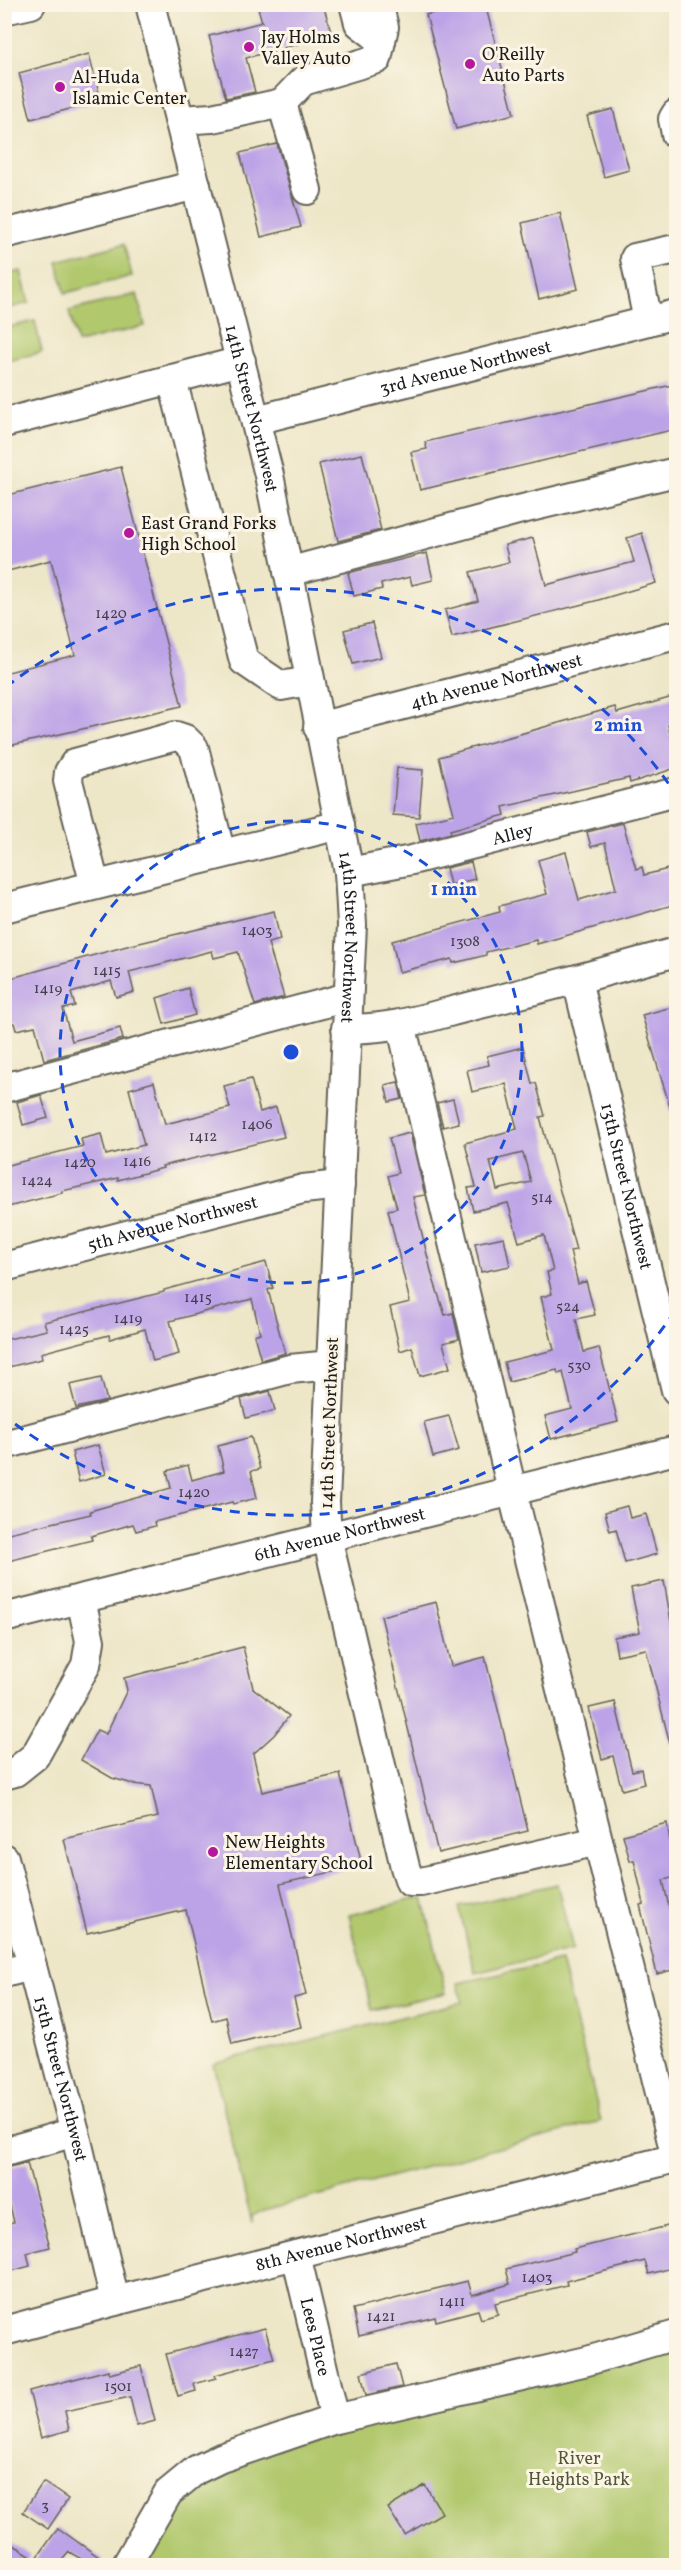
<svg xmlns="http://www.w3.org/2000/svg" width="681" height="2570" font-family="Vollkorn,serif">
<style>
.green{fill:#b1c86d;stroke:#667244;stroke-width:1.5}
.building{fill:#bca2e7;fill-rule:evenodd}
.lines{fill:none;stroke-linecap:round;stroke-linejoin:round}
.minor-casing{stroke:#656358;stroke-width:32}
.minor{stroke:#fff;stroke-width:28}
.ring{fill:none;stroke:#1d4ed8;stroke-width:3;stroke-dasharray:10 8}
.poi-dot{fill:#b5179e;stroke:#fcf5e5;stroke-width:2}
.labels{text-anchor:middle;stroke-width:6;stroke-linejoin:round;paint-order:stroke}
.number-label{font-size:15px;fill:#443e4f}
.poi-label{font-size:18px;fill:#1c1c1c;stroke:#fcf5e5;text-anchor:start}
.street-label{font-size:18px;fill:#1c1c1c;stroke:#fcf5e5}
.park-label{font-size:18px;fill:#505838;stroke:#fcf5e5}
.centre{fill:#1d4ed8;stroke:#fcf5e5;stroke-width:3}
.ring-label{font-size:18px;text-anchor:middle;font-weight:bold;fill:#1d4ed8;stroke:#fcf5e5;stroke-width:6;stroke-linejoin:round;paint-order:stroke}
</style>
<rect width="100%" height="100%" fill="#fcf5e5"/>
<filter id="ink" filterUnits="userSpaceOnUse"><feTurbulence type="fractalNoise" baseFrequency=".0167" numOctaves="2"/><feDisplacementMap in="SourceGraphic" scale="12" xChannelSelector="R" yChannelSelector="G"/><feConvolveMatrix kernelMatrix="1 2 1 2 8 2 1 2 1" color-interpolation-filters="sRGB"/></filter>
<filter id="wash" filterUnits="userSpaceOnUse"><feTurbulence type="fractalNoise" baseFrequency=".008" numOctaves="4" result="noise"/><feDisplacementMap in="SourceGraphic" scale="24" xChannelSelector="R" yChannelSelector="G"/><feGaussianBlur stdDeviation="1.35" result="paint"/><feColorMatrix in="noise" values="0 0 0 0 0 0 0 0 0 0 0 0 0 0 0 0 0 1.4 0 .05"/><feComposite in="paint" operator="in"/></filter>
<g filter="url(#wash)">
<rect width="100%" height="100%" fill="#ede6c7"/>
<!-- green -->
<path class="green" d="M124,244l8,32 -67,17 -8,-32z
M21,271l8,32 -24,6v-34z
M137,294l8,32 -68,17 -8,-32z
M35,321l7,31 -37,10v-34z
M557,1884l16,65 -98,24 -16,-66z
M423,1897l23,96 -74,17 -23,-95z
M561,1961l40,160 -337,89 -12,6v7l-39,-159 249,-62 -4,-19z
M676,2344v221l-547,1 40,-67 52,-37z"/>
<g id="blocks">
<!-- building -->
<path class="building" d="M269,4h54l9,31 -86,23 9,34 -29,6 -17,-62 53,-14 -4,-14z
M463,4h22l29,110 -58,15 -30,-114z
M89,54l12,47 -70,18 -12,-46z
M613,109l16,61 -25,7 -17,-61z
M277,144l24,83 -40,10 -21,-84z
M560,213l18,76 -39,10 -17,-76z
M676,384v45l-256,61 -9,-38 16,-3 -2,-7z
M362,454l19,76 -43,11 -19,-77z
M121,467l61,239 -178,41v-74l71,-18 -24,-95 -47,12v-76z
M642,533l14,50 -61,18 -143,36 -7,-27 33,-9 -8,-29 39,-10 -4,-17 28,-7 13,47 88,-23 -7,-24z
M427,553l6,27 -21,5 -2,-8 -29,7 1,5 -28,7 -6,-23z
M372,623l9,34 -28,7 -9,-34z
M676,696v26l-8,3 8,32v11l-46,15 -1,-5 -126,29 2,8 -55,15 1,3 -31,8 -4,-18 38,-9 -15,-57 176,-50 2,6z
M397,768l26,2 -4,47 -26,-2z
M623,823l13,46 6,-2 2,8 32,-8v37l-139,40 -1,-4 -50,12v3l-15,4 -18,4 -1,-4 -53,13 -7,-31 108,-29 -1,-6 48,-12 -9,-34 28,-8 13,48 37,-11 -11,-46 -14,4 -4,-15z
M471,862l4,17 -25,6 -4,-17z
M274,911l6,29 -12,3 16,54 -29,8 -17,-53 -24,6 -2,-7 -83,21 5,20 -18,5 -5,-16 -40,12 4,13 -12,3 9,32 48,-13 3,11 -79,21 -9,-34 -19,4 -2,-7 -10,2v-45l123,-34z
M188,988l7,27 -31,9 -7,-26z
M676,1006v111h-3l-31,-102z
M523,1047l9,37 4,-1 9,33 -5,1 36,133 -6,1 8,33 8,-3 9,34 -19,4 8,33 15,-4 19,74 -67,17 -6,-23 27,-7 -9,-37 -5,2 -1,-4 -48,12 -5,-20 50,-12 -13,-53 11,-3 -5,-22 6,-1 -9,-36 -25,7 -11,-39 -35,8 -5,-23 8,-1 -11,-44 52,-14 -11,-45 -34,8 -5,-22 22,-5 -2,-9zM523,1153l8,29 -34,8 -7,-29z
M251,1079l9,33 16,-5 8,30 -122,29 1,2 -45,12v-2l-56,13v2l-58,15v-42l79,-20 -2,-7 20,-5 5,21 38,-10 -15,-56 25,-7 11,42 65,-16 -6,-22z
M398,1082l4,17 -13,3 -4,-17z
M41,1095l7,23 -25,7 -6,-23z
M453,1099l6,24 -16,4 -6,-24z
M410,1133l15,62 -12,2 19,78 13,40 8,-2 6,26 -16,4 7,25 -30,8 -8,-29 -12,4 -10,-44 20,-5 -22,-92 9,-2 -9,-32 10,-3 -9,-35z
M504,1237l6,29 -29,6 -6,-29z
M266,1262l7,26 -5,2 17,63 -24,7 -7,-25 6,-2 -8,-34 -82,22 9,33 -26,7 -8,-32 -35,10 -1,-4 -68,18 1,6 -38,9v-28l43,-10 -3,-8 120,-30v-2z
M101,1378l6,23 -31,7 -6,-23z
M270,1391l5,20 -29,7 -5,-19z
M449,1416l10,34 -26,7 -9,-35z
M251,1437l9,32 -9,2 6,27 -24,6 -1,-2 -78,20 1,4 -19,5 -3,-7 -42,12 1,4 -88,22v-28l87,-20 -1,-3 81,-23 -4,-17 21,-6 4,15 32,-9 -6,-25z
M98,1445l8,29 -27,8 -7,-30z
M627,1506l3,12 16,-4 11,40 -32,9 -9,-34 -6,2 -5,-19z
M664,1581l12,69v93l-6,1 -24,-95 -29,6 -3,-18 26,-5 -9,-44z
M436,1602l15,64 34,-9 43,174 -90,22 -57,-237z
M243,1647l10,41 36,28 -15,19 -21,19 9,38 78,-18 22,91 -82,19 26,111 -12,3 7,29 -69,17 -6,-27 -14,4 -26,-111 -99,23 -23,-94 94,-22 -7,-31 -18,-2 -21,-6 -31,-18 16,-30 9,4 21,-44 -3,-12z
M615,1702l17,69 9,-2 3,15 -22,6 -9,-34 -11,3 -13,-51z
M667,1823l9,54 -13,3 13,59v30l-19,5 -17,-69 4,-1 -10,-44 -4,1 -7,-26z
M27,2163l23,84 -23,6 3,13 -26,7v-49l10,-2 -10,-41v-13z
M676,2224v43l-27,7 -4,-13 -79,20 1,4 -72,18 3,11 -17,5 -3,-9 -42,11 -1,-4 -76,19 -6,-27 115,-28 4,14 38,-11 -4,-15 69,-17 -1,-3z
M265,2328l9,31 -59,16 1,3 -22,6 2,7 -18,5 -12,-42z
M396,2364l6,23 -36,8 -5,-22z
M141,2366l14,55 -18,5 -7,-29 -65,14 4,19 -28,8 -12,-47 79,-21 1,4z
M43,2482l25,17 -20,30 -25,-17z
M425,2485l17,28 -37,22 -17,-27z
M58,2528l45,32 -3,5h-8l-23,-13 -11,13h-26z
M4,2539l26,16 -7,10h-19z"/>
</g>
</g>
<g filter="url(#ink)">
<use href="#blocks" fill-opacity="0" stroke="#656358" stroke-width="1.5"/>
<g class="lines">
<!-- minor casing -->
<g class="minor-casing">
<g id="minor">
<path id="s1" d="M150,4l119,471 80,397 3,53 -21,440 -6,137 2,35 78,330 5,15h11l177,-41"/>
<path d="M354,4l5,19 22,17"/>
<path d="M4,10l27,-6"/>
<path d="M282,103l25,87"/>
<path d="M676,114l-3,5 3,15"/>
<path d="M179,120l33,-2 70,-15 21,-22 74,-22 7,-32 -6,-23"/>
<path d="M4,234l192,-49"/>
<path d="M648,321l-13,-63 41,-9"/>
<path d="M172,379l72,282 37,25 28,-5"/>
<path id="s2" d="M256,420l420,-106"/>
<path d="M4,423l237,-62"/>
<path d="M288,572l226,-61 162,-39"/>
<path id="s3" d="M318,727l358,-92"/>
<path id="s4" d="M349,872l63,-12 264,-68"/>
<path d="M95,885l-27,-104 1,-9 6,-9 101,-27 9,3 9,9 27,106"/>
<path d="M4,908l336,-83"/>
<path id="s5" d="M577,980l99,410"/>
<path d="M346,1028c43,3 85,-12 126,-22 69,-17 137,-35 204,-54"/>
<path d="M4,1088l344,-91"/>
<path id="s6" d="M4,1267l299,-78 37,-4"/>
<path d="M4,1445l286,-76 41,-4"/>
<path id="s7" d="M4,1618l672,-168"/>
<path d="M4,1775l11,-3 20,-16 51,-91 4,-24 -9,-42"/>
<path id="s8" d="M4,1858l71,274 40,169"/>
<path d="M4,1973l28,-7"/>
<path d="M4,2152l71,-20"/>
<path id="s9" d="M296,2255l39,164"/>
<path id="s10" d="M4,2331l111,-30 561,-143 -164,-668 -111,-466"/>
<path d="M126,2566l42,-73 28,-23 25,-12 114,-39 252,-58 89,-26"/>
</g>
</g>
<!-- minor -->
<use href="#minor" class="minor"/>
</g>
</g>
<!-- distance rings -->
<g class="ring">
<circle cx="291" cy="1052" r="231"/>
<path d="M675 1311A463 463 0 0 1 6 1417M6 687A463 463 0 0 1 675 793"/>
</g>
<!-- markers -->
<g class="poi-dot">
<circle cx="249" cy="47" r="6"/>
<circle cx="470" cy="64" r="6"/>
<circle cx="60" cy="87" r="6"/>
<circle cx="129" cy="533" r="6"/>
<circle cx="213" cy="1852" r="6"/>
</g>
<g class="labels">
<!-- number labels -->
<g class="number-label">
<text x="111" y="618">1420</text>
<text x="257" y="935">1403</text>
<text x="465" y="946">1308</text>
<text x="107" y="975">1415</text>
<text x="48" y="993">1419</text>
<text x="257" y="1129">1406</text>
<text x="203" y="1141">1412</text>
<text x="137" y="1166">1416</text>
<text x="80" y="1167">1420</text>
<text x="37" y="1185">1424</text>
<text x="542" y="1202">514</text>
<text x="198" y="1302">1415</text>
<text x="568" y="1311">524</text>
<text x="128" y="1323">1419</text>
<text x="74" y="1334">1425</text>
<text x="579" y="1370">530</text>
<text x="194" y="1497">1420</text>
<text x="537" y="2282">1403</text>
<text x="452" y="2306">1411</text>
<text x="381" y="2321">1421</text>
<text x="244" y="2356">1427</text>
<text x="118" y="2391">1501</text>
<text x="45" y="2510">3</text>
</g>
<!-- poi labels -->
<g class="poi-label">
<text x="261" y="43">Jay Holms<tspan x="261" dy="21">Valley Auto</tspan></text>
<text x="482" y="60">O'Reilly<tspan x="482" dy="21">Auto Parts</tspan></text>
<text x="72" y="83">Al-Huda<tspan x="72" dy="21">Islamic Center</tspan></text>
<text x="141" y="529">East Grand Forks<tspan x="141" dy="21">High School</tspan></text>
<text x="225" y="1848">New Heights<tspan x="225" dy="21">Elementary School</tspan></text>
</g>
<!-- street labels -->
<g class="street-label">
<text dy="6" stroke="none"><textPath href="#s2" startOffset="216">3rd Avenue Northwest</textPath></text>
<text dy="6" stroke="none"><textPath href="#s1" startOffset="417">14th Street Northwest</textPath></text>
<text dy="6" stroke="none"><textPath href="#s3" startOffset="184">4th Avenue Northwest</textPath></text>
<text dy="6" stroke="none"><textPath href="#s4" startOffset="168">Alley</textPath></text>
<text dy="6" stroke="none"><textPath href="#s1" startOffset="956">14th Street Northwest</textPath></text>
<text dy="6" stroke="none"><textPath href="#s5" startOffset="212">13th Street Northwest</textPath></text>
<text dy="6" stroke="none"><textPath href="#s6" startOffset="174">5th Avenue Northwest</textPath></text>
<text transform="translate(329 1423) rotate(-88)" y="6">14th Street Northwest</text>
<text dy="6" stroke="none"><textPath href="#s7" startOffset="346">6th Avenue Northwest</textPath></text>
<text dy="6" stroke="none"><textPath href="#s8" startOffset="228">15th Street Northwest</textPath></text>
<text dy="6" stroke="none"><textPath href="#s10" startOffset="348">8th Avenue Northwest</textPath></text>
<text dy="6" stroke="none"><textPath href="#s9" startOffset="84">Lees Place</textPath></text>
</g>
<!-- park labels -->
<g class="park-label">
<text x="579" y="2464">River<tspan x="579" dy="21">Heights Park</tspan></text>
</g>
</g>
<circle cx="291" cy="1052" r="9" class="centre"/>
<g class="ring-label">
<text x="618" y="731">2 min</text>
<text x="454" y="895">1 min</text>
</g>
<!-- margin -->
<rect width="681" height="2570" fill="none" stroke="#fcf5e5" stroke-width="24"/>
</svg>
